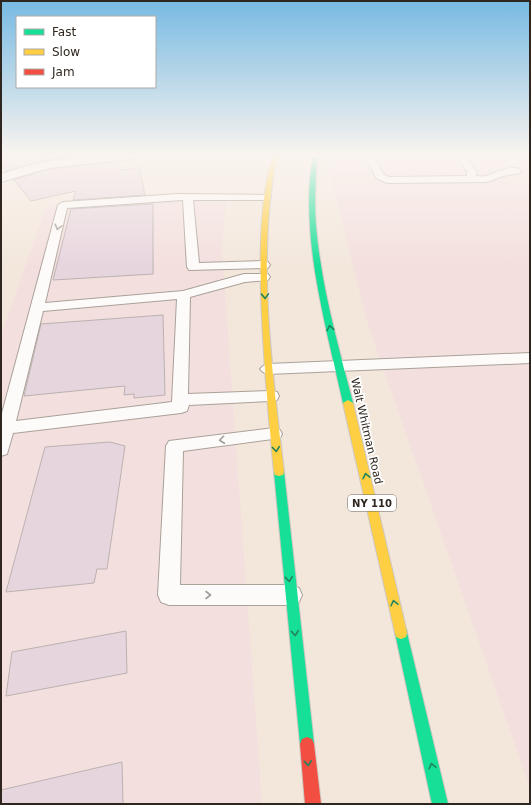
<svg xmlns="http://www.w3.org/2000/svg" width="531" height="805" font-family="'DejaVu Sans',sans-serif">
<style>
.commercial{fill:#f3dfde}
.building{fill:#e7d5de;stroke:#bbb2b1}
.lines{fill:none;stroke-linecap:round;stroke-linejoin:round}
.lane-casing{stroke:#aaa198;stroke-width:2}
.street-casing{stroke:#aaa198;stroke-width:2}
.fast-casing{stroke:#cdc7c1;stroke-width:2}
.slow-casing{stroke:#cdc7c1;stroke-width:2}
.jam-casing{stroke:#cdc7c1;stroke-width:2}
.lane{fill:#fdfbfa;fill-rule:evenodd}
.street{fill:#fdfbfa;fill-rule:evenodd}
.fast{fill:#16e098;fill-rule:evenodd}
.slow{fill:#ffcf43;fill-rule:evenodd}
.jam{fill:#f24e42;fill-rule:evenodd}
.oneway{stroke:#a09c97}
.oneway2{stroke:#22845c}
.labels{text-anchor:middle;stroke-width:3.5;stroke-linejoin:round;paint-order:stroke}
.shield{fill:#fff;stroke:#6d6862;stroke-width:1}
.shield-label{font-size:10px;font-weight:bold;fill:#2f271f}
.street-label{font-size:11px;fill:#2f271f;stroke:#fff}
</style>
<rect width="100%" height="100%" fill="#f3e7dc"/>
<!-- commercial -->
<path class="commercial" d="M332,155h198v633l-163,-466 -35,-140z
M226,196l-4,54 40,554h-261v-468l45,-129z"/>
<!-- building -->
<path class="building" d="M1,155h85l-38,5 -42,11 -5,-7z
M117,162l2,8 20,-2 6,27 -72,5 3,-9 -45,10 -17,-21 35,-11z
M153,204v70l-100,6 18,-71z
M163,315l2,80 -31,3v-4l-10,1 1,-9 -101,10 17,-72z
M110,442l15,4 -18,123h-10l-3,14 -88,9 39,-145z
M126,631l1,42 -121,23 6,-44z
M122,762l1,42h-122v-14z"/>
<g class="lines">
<!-- lane casing -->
<g class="lane-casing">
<path id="lane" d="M365,155h8l10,19 6,3 78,-1v-4l-10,-16 1,-1h6l13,17 -1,4c3,0 7,1 10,0 10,-3 27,-13 36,-5l-2,2 -17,3 -16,6 -100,1 -11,-5z
M177,194l93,1 1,2 -1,2 -4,1h-73l6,63 65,-2 4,1 2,3 -2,3 -79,2 -2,-3 -4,-67 -116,8 -22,95 138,-12 61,-17h24l2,3 -2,3 -23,2 -55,15 -2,97 83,-3 6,1 2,4 -2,4 -6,1 -82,4 -2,6 -6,2 -168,20 -6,21 -6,2v-39l57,-212 5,-3zM177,299l-5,103 -156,19 27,-110z
M530,353v10l-262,11 -5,-2 -3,-3 3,-3 5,-2z
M274,428l6,2 2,4 -2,4 -97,13 -3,134h111l8,3 3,7 -3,7 -8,3h-122l-8,-3 -3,-7 8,-149 3,-5z"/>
</g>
<!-- street casing -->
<g class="street-casing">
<path id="street" d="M96,155h41l-2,3 -4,1 -82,9 -48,14v-8c31,-11 63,-16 95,-19z"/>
</g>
<!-- fast casing -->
<g class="fast-casing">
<path id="fast" d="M313,155h4c-1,23 -3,47 -1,71 5,60 22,119 37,177l-5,3 -5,-3c-17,-77 -44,-169 -30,-248z
M279,468l4,1 1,3 30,272 -2,5 -5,2 -5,-2 -2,-5 -26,-272 1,-3z
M401,627l5,2 1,4 41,171h-16l-37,-171 1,-4z"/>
</g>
<!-- slow casing -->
<g class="slow-casing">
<path id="slow" d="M273,155h4c-21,104 -5,213 7,317l-1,3 -4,1 -4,-1 -1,-3c-6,-59 -11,-119 -13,-179 -1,-46 -1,-94 12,-138z
M348,400l5,3 54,230 -1,4 -5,2 -5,-2 -1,-4 -52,-230z"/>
</g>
<!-- jam casing -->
<g class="jam-casing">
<path id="jam" d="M307,737l5,2 2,5 7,60h-16l-5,-60 2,-5z"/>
</g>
<!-- lane -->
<use href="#lane" class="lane"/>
<!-- street -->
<use href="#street" class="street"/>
<!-- fast -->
<use href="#fast" class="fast"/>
<!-- slow -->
<use href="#slow" class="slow"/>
<!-- jam -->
<use href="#jam" class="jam"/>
</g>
<!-- one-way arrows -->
<defs><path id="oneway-chevron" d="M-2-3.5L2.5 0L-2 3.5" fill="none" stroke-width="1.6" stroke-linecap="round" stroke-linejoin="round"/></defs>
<g class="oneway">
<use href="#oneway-chevron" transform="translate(58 227) rotate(105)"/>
<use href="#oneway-chevron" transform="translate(222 440) rotate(173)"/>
<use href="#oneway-chevron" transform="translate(208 595)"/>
</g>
<g class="oneway2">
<use href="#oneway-chevron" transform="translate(265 296) rotate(88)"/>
<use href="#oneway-chevron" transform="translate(330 328) rotate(-101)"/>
<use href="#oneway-chevron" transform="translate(276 449) rotate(84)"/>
<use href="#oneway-chevron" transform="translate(366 476) rotate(-103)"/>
<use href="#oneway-chevron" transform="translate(289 579) rotate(84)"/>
<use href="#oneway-chevron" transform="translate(394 603) rotate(-103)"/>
<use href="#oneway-chevron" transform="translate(295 633) rotate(84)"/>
<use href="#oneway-chevron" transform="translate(308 763) rotate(84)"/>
<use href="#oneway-chevron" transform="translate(432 766) rotate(-103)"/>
</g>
<!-- sky -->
<linearGradient id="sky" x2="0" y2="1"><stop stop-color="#77bae3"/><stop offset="0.58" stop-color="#faf4ef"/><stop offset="1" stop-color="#faf4ef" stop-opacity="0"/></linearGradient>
<rect width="531" height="267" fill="url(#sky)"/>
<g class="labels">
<!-- shield labels -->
<rect class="shield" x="348" y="495" width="48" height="16" rx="3"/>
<g class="shield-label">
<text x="372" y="507">NY 110</text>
</g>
<!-- street labels -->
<g class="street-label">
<text transform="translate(367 431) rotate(77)" y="4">Walt Whitman Road</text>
</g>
</g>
<!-- border -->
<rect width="531" height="805" fill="none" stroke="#2f271f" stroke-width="4"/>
<!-- legend -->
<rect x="16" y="16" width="140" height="72" fill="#ffffff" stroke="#aca9a5"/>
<rect x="24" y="29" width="20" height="6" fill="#16e098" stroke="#aca9a5"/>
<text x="52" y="36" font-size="12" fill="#2f271f">Fast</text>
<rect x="24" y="49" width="20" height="6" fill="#ffcf43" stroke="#aca9a5"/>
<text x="52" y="56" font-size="12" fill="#2f271f">Slow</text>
<rect x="24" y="69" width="20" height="6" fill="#f24e42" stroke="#aca9a5"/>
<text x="52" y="76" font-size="12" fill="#2f271f">Jam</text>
</svg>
